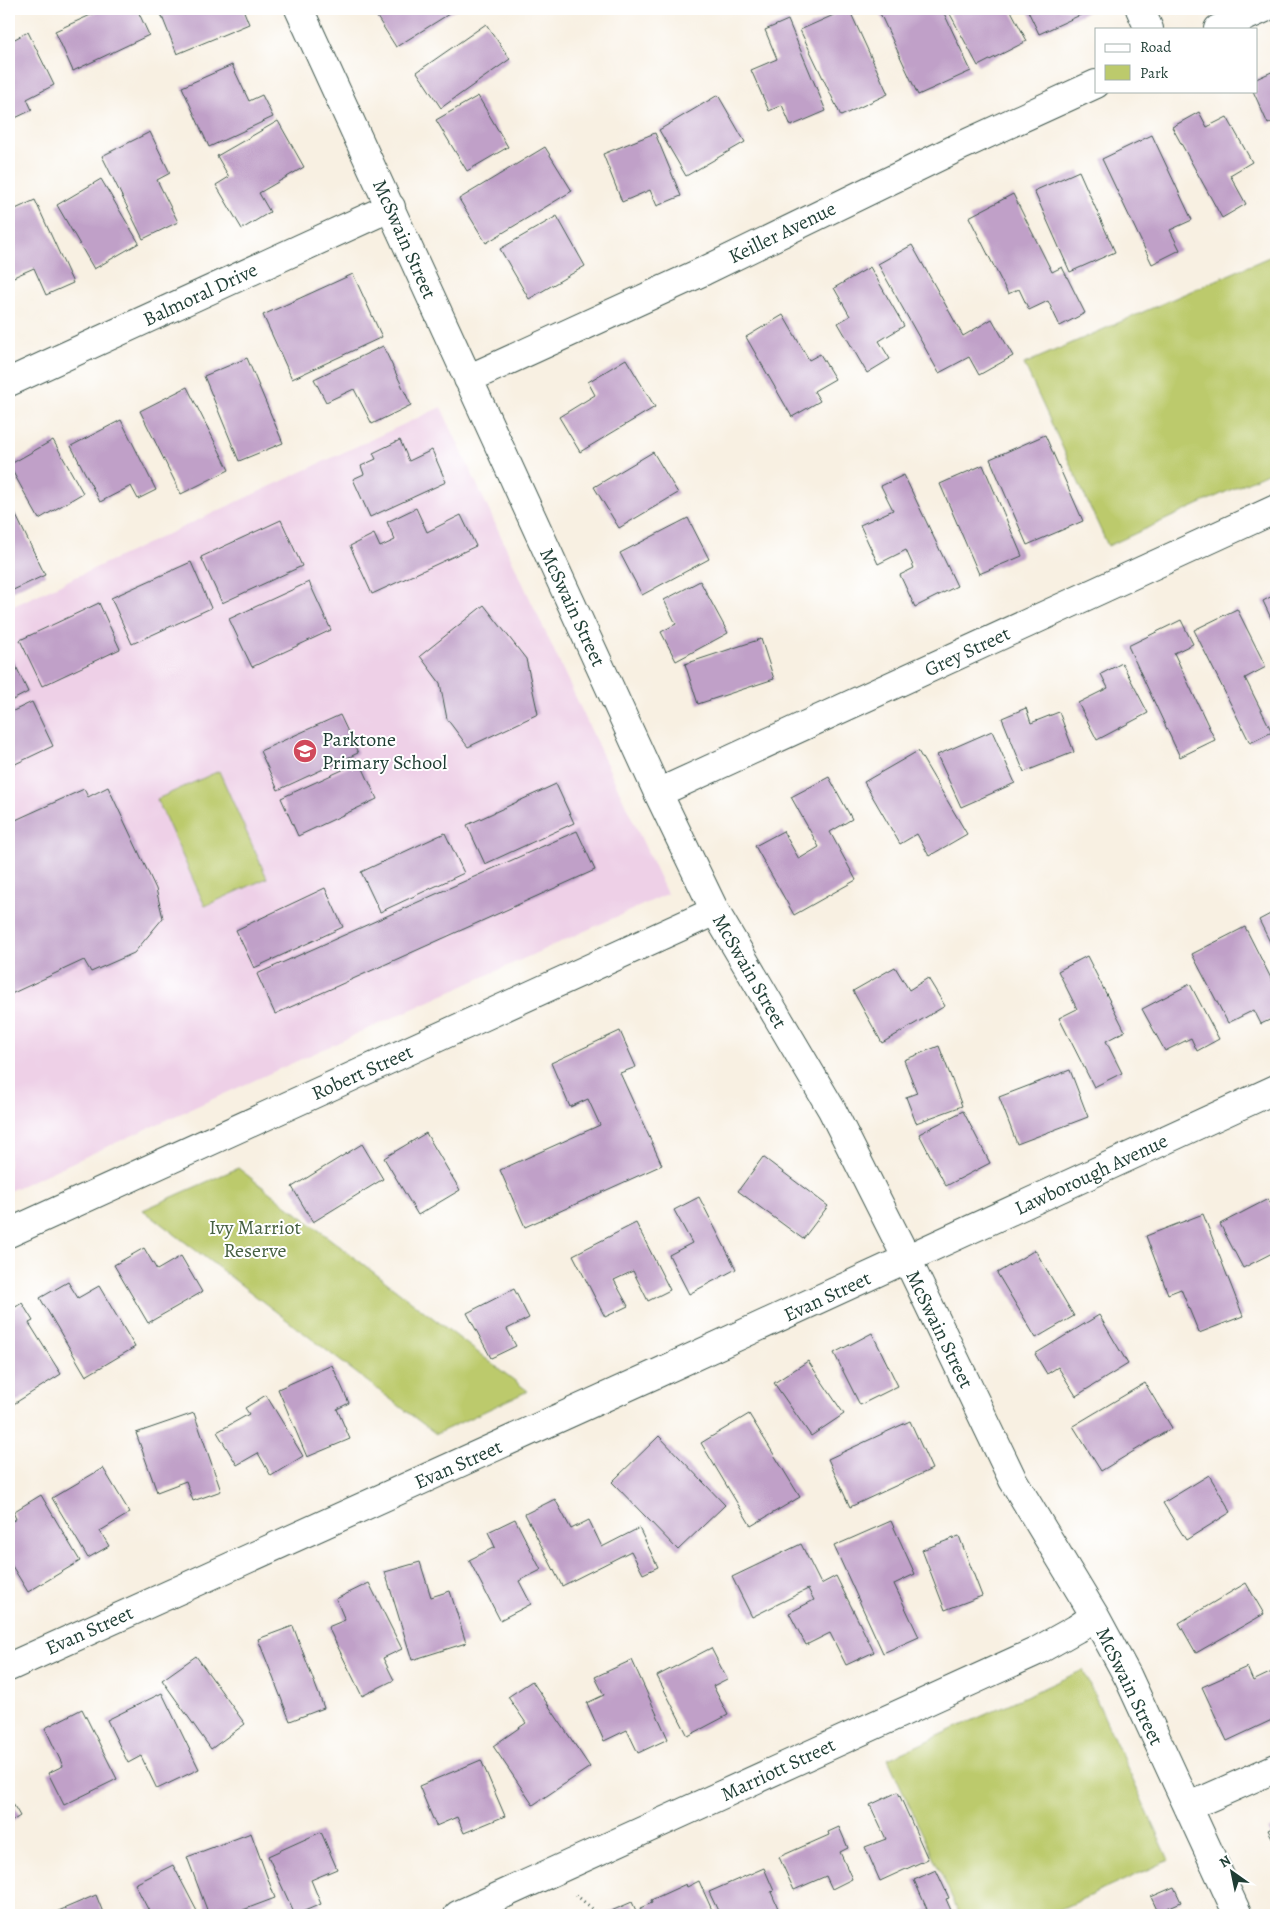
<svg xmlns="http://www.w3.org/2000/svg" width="1285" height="1924" font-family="Alegreya,serif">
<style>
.built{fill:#eed0e7}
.green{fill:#bcca6c;stroke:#6e8450}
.building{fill:#c0a0c8}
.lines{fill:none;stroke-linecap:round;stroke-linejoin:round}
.minor-casing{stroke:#40584e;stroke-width:30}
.path{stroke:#40584e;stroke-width:3;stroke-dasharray:1 4;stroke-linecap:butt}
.minor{stroke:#fff;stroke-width:28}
.labels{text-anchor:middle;stroke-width:4;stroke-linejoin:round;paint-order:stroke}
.street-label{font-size:20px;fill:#1f3d34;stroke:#fff}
.poi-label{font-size:20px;fill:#1f3d34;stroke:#fff;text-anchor:start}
.park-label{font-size:20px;fill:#466042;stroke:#fff}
</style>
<rect width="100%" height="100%" fill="#fff"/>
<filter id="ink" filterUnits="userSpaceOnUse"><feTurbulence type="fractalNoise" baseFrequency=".02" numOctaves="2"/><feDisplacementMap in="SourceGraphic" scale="10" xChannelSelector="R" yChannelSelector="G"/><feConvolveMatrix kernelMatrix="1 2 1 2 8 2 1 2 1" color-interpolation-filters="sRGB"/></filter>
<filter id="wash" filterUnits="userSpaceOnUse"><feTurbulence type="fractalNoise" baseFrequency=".0096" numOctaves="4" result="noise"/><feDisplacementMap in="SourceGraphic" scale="20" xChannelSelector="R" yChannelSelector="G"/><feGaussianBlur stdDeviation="1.12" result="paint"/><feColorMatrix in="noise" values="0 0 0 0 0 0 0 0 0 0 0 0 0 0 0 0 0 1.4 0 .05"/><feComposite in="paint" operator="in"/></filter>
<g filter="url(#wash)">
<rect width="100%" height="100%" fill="#f8f0e2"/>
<!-- built -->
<path class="built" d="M441,407l226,487 -658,297v-583z"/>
<!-- green -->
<path class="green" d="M1276,254v215l-168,77 -84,-182z
M219,771l48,107 -62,28 -48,-107z
M238,1168l290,223 -92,43 -293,-224z
M1083,1670l86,190 -122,55h-87l-72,-156z"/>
<g id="blocks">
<!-- building -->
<path class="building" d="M104,9h33l12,26 -76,36 -18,-40z
M159,9h84l6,15 -72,30z
M372,9h85l-61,38z
M847,9h2l39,85 -47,22 -41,-86z
M878,9h64l29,62 -53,24z
M960,9h50l17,32 -49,25 -28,-52z
M1027,9h61l1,2 -50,23z
M788,20l38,91 -35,15 -9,-21 -13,6 -18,-41 26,-11 -12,-29z
M486,24l24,35 -69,49 -24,-36z
M28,32l26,53 -27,14 5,11 -23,11v-79z
M232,65l17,36 13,-6 11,22 -64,30 -27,-60z
M1276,70v50l-8,4 -15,-33h3v-12z
M718,95l27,47 -59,34 -27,-46z
M478,96l30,51 -41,24 -31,-51z
M1199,112l8,15 20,-10 25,45 -22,13 16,29 -24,14 -50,-91z
M278,121l26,46 -45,26 11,19 -28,17 -26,-44 13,-8 -12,-21z
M150,132l20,41 -13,7 21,42 -35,17 -41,-83z
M655,133l26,63 -24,10 -7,-16 -28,12 -19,-48z
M1152,135l40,85 -22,10 10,20 -28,14 -50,-105z
M545,147l27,44 -86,52 -27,-44z
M1079,171l36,81 -45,20 -36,-81z
M101,179l38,64 -45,26 -37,-64z
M1013,194l39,78 10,-5 23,46 -25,13 -12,-25 -19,9 -10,-21 -11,5 -39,-77z
M35,200l38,83 -27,12 -12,-27 -25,11v-67z
M557,216l28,50 -56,33 -29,-50z
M912,245l51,91 29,-17 21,37 -34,19 -10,-18 -30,16 -61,-109z
M870,267l34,59 -25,15 11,18 -23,14 -29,-50 12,-7 -16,-28z
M353,274l29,63 -90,42 -29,-64z
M783,315l26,45 11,-6 15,25 -21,12 6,10 -28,16 -46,-80z
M383,346l28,59 -39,19 -18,-35 -28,13 -12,-23z
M247,358l36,85 -44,18 -35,-85z
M626,359l29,48 -75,45 -21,-35 36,-22 -7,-13z
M187,387l42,83 -48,24 -41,-83z
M121,420l35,70 -18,9 -7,-13 -31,16 -29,-56z
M1045,435l38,86 -56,24 -37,-86z
M53,440l30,53 -44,26 -30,-54z
M400,440l9,21 23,-11 14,32 -76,35 -17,-38 11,-5 -3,-8 15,-7 -3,-6z
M653,452l25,41 -59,35 -25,-41z
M983,465l39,91 -43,18 -39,-90z
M904,475l53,111 -42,21 -15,-32 14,-7 -8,-18 -28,14 -18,-39 33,-15 -12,-24z
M9,501l36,74 -36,17z
M416,508l11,24 34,-17 15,31 -104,48 -22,-48 24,-12 6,13 15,-7 -8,-18z
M688,518l21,41 -67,36 -22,-42z
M281,520l21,46 -80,37 -21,-46z
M191,562l20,46 -79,36 -21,-46z
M700,581l28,52 -52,28 -15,-29 15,-8 -12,-24z
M309,582l22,48 -79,37 -23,-48z
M1276,594v35l-13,-28z
M99,603l21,46 -78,37 -22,-46z
M484,605l42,54 12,55 -70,33 -21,-28 -7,-36 -20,-27z
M1237,609l29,58 -21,11 27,54 -22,11 -56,-113z
M1181,620l12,24 -19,9 41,87 -35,17 -52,-111z
M761,639l13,40 -76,25 -13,-40z
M9,651l19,41 -19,10z
M1122,663l26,50 -51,27 -19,-37 30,-15 -7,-14z
M32,702l21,44 -44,21v-54z
M1026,708l5,15 28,-11 15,40 -50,20 -22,-54z
M340,715l18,38 -80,37 -18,-39z
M992,731l23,52 -54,24 -24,-52z
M918,751l49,83 -38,22 -12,-22 -17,10 -36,-62z
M360,762l17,37 -79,37 -17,-38z
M829,777l23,42 -22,13 26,48 -62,35 -39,-69 28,-15 16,28 20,-12 -28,-50z
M556,784l18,39 -89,41 -18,-39z
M108,787l48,102 7,29 -29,35 -43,19 -7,-12 -73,34 -2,-4v-167l75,-34 4,8z
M577,831l18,39 -320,144 -18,-40z
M445,833l19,40 -84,39 -19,-40z
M325,888l18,39 -89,41 -18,-38z
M1276,911v43l-17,-34z
M1245,927l31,61v29l-15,7 -7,-14 -26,13 -36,-69z
M1087,956l38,75 -19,10 16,32 -28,14 -35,-69 18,-9 -19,-38z
M895,967l14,23 19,-12 17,28 -63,37 -29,-52z
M1190,984l29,55 -22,12 -6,-13 -26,13 -23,-42z
M620,1031l16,36 -16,6 42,92 -137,62 -25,-57 100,-45 -12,-26 -18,8 -19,-44z
M939,1046l23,60 -46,17 -10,-26 11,-4 -13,-33z
M1070,1070l18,47 -71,27 -18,-47z
M963,1111l27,52 -44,23 -27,-52z
M426,1133l34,57 -42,25 -34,-57z
M362,1144l21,35 -70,43 -21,-35z
M763,1157l65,49 -25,33 -65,-48z
M699,1197l37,72 -47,25 -20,-39 23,-12 -18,-33z
M1268,1199l8,16v36l-33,17 -23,-44z
M1203,1214l40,102 -44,17 -18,-44 -13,5 -22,-58z
M636,1223l34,67 -22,11 -15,-30 -19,9 14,26 -23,11 -32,-62z
M144,1248l13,22 24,-14 21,36 -54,31 -34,-58z
M1035,1250l39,66 -38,22 -39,-65z
M68,1282l10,16 21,-12 36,61 -49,29 -46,-78z
M514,1289l15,29 -22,11 9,17 -25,12 -24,-45z
M22,1303l11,18 -4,2 32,51 -49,31 -3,-6v-88z
M1099,1315l29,49 -52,32 -18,-29 -11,7 -12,-20z
M872,1333l26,53 -38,19 -26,-52z
M808,1361l36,53 -33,22 -37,-53z
M332,1365l17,38 -12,6 13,30 -43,18 -29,-68z
M1145,1383l27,45 -71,43 -28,-45z
M266,1395l37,61 -32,20 -13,-23 -21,12 -20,-33 32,-18 -4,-6z
M194,1413l27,78 -28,10 -7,-20 -29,11 -21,-59z
M749,1414l51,83 -49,29 -50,-83z
M910,1421l22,48 -82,38 -22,-48z
M659,1436l66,69 -47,45 -66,-68z
M103,1468l27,45 -30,18 9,15 -21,12 -36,-60z
M1209,1475l22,37 -45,28 -23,-37z
M41,1495l39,66 -52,31 -19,-31v-38l7,-4 -3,-7z
M555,1499l16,30 18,-9 13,27 37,-19 19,39 -15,7 -12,-23 -69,35 -37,-72z
M515,1519l26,51 -22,11 12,23 -31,16 -31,-60 26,-13 -7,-15z
M891,1521l24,53 -21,10 25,53 -36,16 -49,-107z
M959,1536l23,60 -37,14 -23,-60z
M801,1544l20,40 15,-8 38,76 -28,13 -16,-32 -24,12 -17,-32 25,-13 -6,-11 -56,28 -20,-40z
M420,1562l11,35 19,-6 16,52 -54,17 -27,-88z
M369,1583l33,66 -19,9 11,22 -32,16 -34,-69 17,-7 -9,-21z
M1246,1583l18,31 -68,39 -17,-30z
M293,1626l31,82 -34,13 -32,-82z
M711,1648l16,31 -14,7 15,29 -40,21 -31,-60z
M196,1656l49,68 -34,25 -49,-69z
M632,1660l36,79 -30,14 -11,-23 -23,11 -17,-38 17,-8 -9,-18z
M1247,1667l6,14 23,-11v48l-49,23 -25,-54z
M532,1681l58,86 -57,38 -40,-59 33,-23 -18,-26z
M162,1693l37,76 -42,20 -16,-33 -13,7 -21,-43z
M82,1709l35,70 -53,26 -16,-32 15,-7 -18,-38z
M481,1760l24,56 -41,17 -7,-16 -21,9 -17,-40z
M898,1792l30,67 -48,22 -15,-34 21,-8 -16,-34z
M9,1797l11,19 -11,7z
M1276,1826v19l-8,-15z
M839,1827l9,21 -8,4 12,27 -20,10 -6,-13 -32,14 -15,-33 50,-22 -1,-3z
M321,1832l16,37 -26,11 10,24 -26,11 -27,-59z
M251,1833l24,65 -32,12 2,5h-36l-22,-58z
M173,1865l26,50h-48l-16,-31z
M764,1868l10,23 -3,1 10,23h-61l-11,-23z
M936,1870l13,28 -3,1 7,16h-40l14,-6 -13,-29z
M699,1881l13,29 -7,3 1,2h-63l-3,-7 12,-5 -1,-3 35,-16 1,3z
M1174,1887l7,15 -23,10 -7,-15z
M96,1895l8,20h-55z
M632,1902l6,13h-36z"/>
</g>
</g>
<g filter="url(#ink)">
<use href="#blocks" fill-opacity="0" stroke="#40584e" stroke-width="1"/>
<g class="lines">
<!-- minor casing -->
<g class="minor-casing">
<path id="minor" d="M299,9l359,784 57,118 117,199 75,149 106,221 82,136 33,61 110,238
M1140,9l9,20
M1218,29l45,-20
M468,379l236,-108 259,-126 133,-61
M9,382l382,-175
M658,793l618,-284
M9,1233l706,-322
M9,1667l649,-294 618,-284
M1188,1807l88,-39
M458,1915l577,-263 41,-23 19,-13"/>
</g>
<!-- path -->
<path class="path" d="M576,1895l24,20"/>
<!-- minor -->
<use href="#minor" class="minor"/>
</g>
</g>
<!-- icons -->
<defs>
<g id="school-disc" transform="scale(1.25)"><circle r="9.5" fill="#d1495b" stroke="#fff"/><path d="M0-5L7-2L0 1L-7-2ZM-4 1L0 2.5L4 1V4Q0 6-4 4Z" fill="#fff"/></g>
</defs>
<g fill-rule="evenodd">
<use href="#school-disc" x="305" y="751"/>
</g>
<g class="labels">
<!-- street labels -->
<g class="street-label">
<text transform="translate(782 232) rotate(-26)" y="7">Keiller Avenue</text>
<text transform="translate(405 239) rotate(66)" y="7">McSwain Street</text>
<text transform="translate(200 294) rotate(-25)" y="7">Balmoral Drive</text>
<text transform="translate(573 607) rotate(65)" y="7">McSwain Street</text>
<text transform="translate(967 651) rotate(-25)" y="7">Grey Street</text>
<text transform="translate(750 971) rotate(60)" y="7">McSwain Street</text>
<text transform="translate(362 1072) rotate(-24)" y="7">Robert Street</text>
<text transform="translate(1091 1174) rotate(-25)" y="7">Lawborough Avenue</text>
<text transform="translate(827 1296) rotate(-25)" y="7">Evan Street</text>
<text transform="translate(940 1329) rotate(64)" y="7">McSwain Street</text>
<text transform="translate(458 1464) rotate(-24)" y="7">Evan Street</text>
<text transform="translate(89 1630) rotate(-24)" y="7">Evan Street</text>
<text transform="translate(1130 1686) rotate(64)" y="7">McSwain Street</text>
<text transform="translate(778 1769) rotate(-25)" y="7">Marriott Street</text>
</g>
<!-- poi labels -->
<g class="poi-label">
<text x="322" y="746">Parktone<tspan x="322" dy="23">Primary School</tspan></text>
</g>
<!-- park labels -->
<g class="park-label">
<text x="255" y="1234">Ivy Marriot<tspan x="255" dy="23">Reserve</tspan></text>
</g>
</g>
<!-- margin -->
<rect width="1285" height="1924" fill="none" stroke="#fff" stroke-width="30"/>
<!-- legend -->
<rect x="1095" y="28" width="162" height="65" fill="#ffffff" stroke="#a5b1ae"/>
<rect x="1105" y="44" width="25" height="8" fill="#ffffff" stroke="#a5b1ae"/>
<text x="1140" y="52" font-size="15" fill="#1f3d34">Road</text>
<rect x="1105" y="65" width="25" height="15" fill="#bcca6c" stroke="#a5b1ae"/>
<text x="1140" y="78" font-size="15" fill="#1f3d34">Park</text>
<!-- north arrow -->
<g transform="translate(1232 1872) rotate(327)" stroke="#ffffff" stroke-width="4" paint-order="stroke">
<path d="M0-4L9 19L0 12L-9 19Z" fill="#1f3d34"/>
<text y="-8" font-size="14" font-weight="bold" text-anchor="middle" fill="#1f3d34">N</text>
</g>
</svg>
